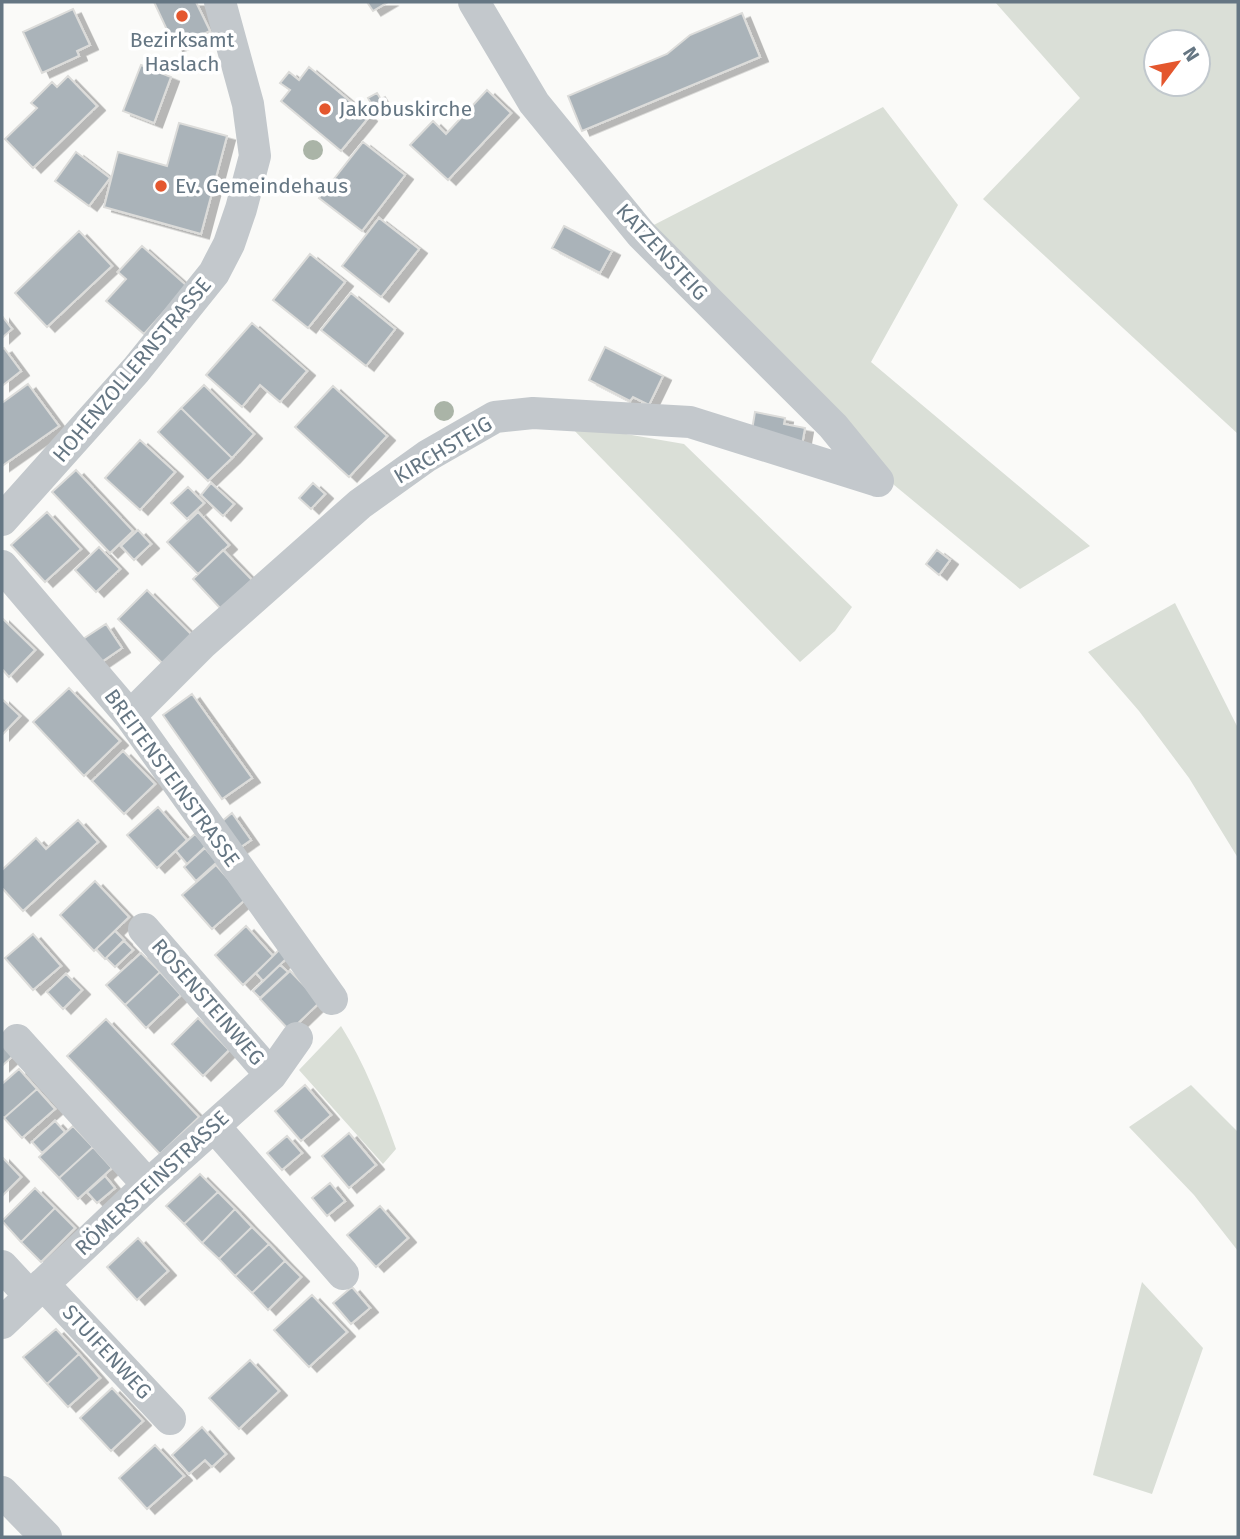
<svg xmlns="http://www.w3.org/2000/svg" width="1240" height="1539" font-family="'Fira Sans',sans-serif">
<style>
.green{fill:#dadfd7;fill-rule:evenodd}
.building{fill:#aab3b9;stroke:#dcdcda;stroke-width:2;filter:url(#shadow)}
.lines{fill:none;stroke-linecap:round;stroke-linejoin:round}
.minor{stroke:#c3c8cc;stroke-width:32}
.tree{fill:#aab4a7}
.poi-dot{fill:#e4572e;stroke:#fff;stroke-width:2.5}
.labels{text-anchor:middle;stroke-width:7;stroke-linejoin:round;paint-order:stroke}
.poi-label{font-size:21px;fill:#657683;stroke:#fff;text-anchor:start}
.street-label{font-size:21px;fill:#657683;stroke:#fff}
</style>
<defs>
<filter id="shadow"><feDropShadow dx="8" dy="4.5" stdDeviation="0" flood-color="#0004"/></filter>
</defs>
<rect width="100%" height="100%" fill="#fafaf8"/>
<!-- green -->
<path class="green" d="M995,2h243v432l-255,-235 97,-101zM1198,42v42h-42v-42z
M883,107l75,98 -87,157 219,184 -70,43 -138,-114 -236,-246z
M568,424l116,20 168,163 -17,24 -35,31z
M1175,603l63,125v130l-49,-80 -50,-67 -51,-59z
M341,1026c24,38 40,80 55,123l-13,15 -84,-94z
M1191,1085l47,47v119l-44,-56 -65,-68z
M1142,1282l61,66 -51,146 -59,-19z"/>
<!-- building -->
<path class="building" d="M154,2h42l14,29 -35,16z
M367,2h21l-15,9z
M73,9l17,36 -13,6 2,5 -37,17 -19,-41z
M742,13l18,44 -178,74 -14,-35 99,-42 23,-19z
M141,65l30,12 -17,46 -31,-12z
M309,67l60,50 -28,34 -60,-50 9,-11 -10,-7 9,-11 10,8z
M68,76l29,30 -64,62 -28,-29 32,-31 -6,-5 21,-21 5,5z
M487,90l24,23 -63,67 -38,-35 23,-24 13,13z
M377,93l8,13 -9,6 -8,-14z
M179,123l48,13 -26,98 -97,-27 14,-55 49,14z
M363,142l42,33 -43,56 -43,-33z
M76,152l34,26 -21,28 -34,-25z
M379,218l40,31 -38,48 -39,-31z
M564,226l48,25 -12,22 -48,-25z
M79,231l33,35 -65,61 -32,-34z
M142,246l45,40 -43,48 -38,-33 20,-22 -8,-7z
M310,254l35,28 -37,46 -35,-28z
M351,293l44,36 -29,37 -45,-36z
M2,316l10,13 -10,9z
M252,323l55,48 -27,31 -20,-17 -18,22 -36,-32z
M605,347l58,29 -14,29 -16,-8 -3,4 -41,-21z
M4,348l17,23 -19,15v-37z
M28,384l31,42 -57,40v-63z
M204,385l50,49 -22,24 -51,-50z
M333,386l54,50 -38,41 -54,-50z
M181,408l51,50 -24,23 -50,-49z
M755,412l30,6 -1,6 21,4 -3,17 -51,-9z
M140,440l35,32 -35,38 -35,-32z
M76,470l57,61 -23,22 -58,-61z
M211,483l23,21 -11,12 -22,-21z
M313,483l12,11 -14,15 -12,-11z
M188,487l16,16 -17,16 -16,-16z
M47,512l34,37 -36,33 -34,-37z
M198,512l31,33 -31,29 -31,-32z
M138,530l13,14 -17,16 -13,-14z
M99,547l21,22 -24,23 -21,-22z
M223,550l29,30 -31,29 -28,-30z
M937,550l13,10 -11,15 -13,-11z
M147,590l45,45 -29,29 -45,-45z
M2,618l33,32 -26,27 -7,-8z
M106,624l16,24 -22,15 -17,-24z
M69,688l51,53 -36,35 -51,-54z
M192,694l60,84 -30,21 -59,-84z
M2,699l18,17 -18,19z
M123,751l32,33 -31,30 -32,-33z
M158,807l29,33 -30,28 -30,-33z
M232,813l19,27 -13,9 -18,-26z
M78,820l20,22 -75,69 -21,-23v-18l34,-32 10,11z
M195,834l11,12 -19,18 -11,-13z
M205,848l12,14 -21,19 -12,-14z
M216,865l30,34 -34,30 -30,-34z
M95,881l34,36 -35,34 -34,-36z
M246,926l27,30 -30,29 -28,-30z
M115,931l9,9 -19,19 -9,-10z
M33,934l28,32 -28,24 -28,-32z
M124,941l9,9 -18,17 -9,-9z
M279,950l8,8 -24,23 -7,-8z
M141,953l19,19 -35,33 -19,-20z
M280,965l8,7 -28,26 -7,-7z
M290,971l30,31 -30,29 -30,-32z
M160,972l21,23 -35,33 -21,-23z
M66,974l16,16 -19,19 -16,-17z
M198,1018l31,32 -26,26 -31,-32z
M106,1019l93,98 -39,37 -93,-98z
M2,1041l12,14 -12,11z
M19,1069l18,20 -33,29 -2,-2v-32z
M305,1085l26,30 -30,26 -26,-30z
M37,1089l18,20 -33,29 -18,-20z
M55,1121l10,11 -23,21 -10,-11z
M73,1126l20,21 -34,31 -20,-21z
M349,1133l27,32 -27,23 -27,-32z
M287,1136l15,17 -20,17 -15,-17z
M93,1147l19,21 -34,31 -19,-21z
M2,1157l19,20 -19,19z
M200,1174l18,18 -34,32 -18,-18z
M105,1176l10,12 -18,15 -10,-11z
M330,1183l15,18 -18,15 -15,-18z
M35,1188l20,20 -34,34 -19,-21z
M218,1192l17,17 -33,34 -18,-19z
M380,1206l28,32 -32,29 -29,-32z
M55,1208l20,20 -34,34 -20,-20z
M235,1209l17,18 -33,32 -17,-16z
M252,1227l17,17 -34,32 -16,-17z
M138,1238l30,33 -31,29 -30,-33z
M269,1244l16,17 -33,32 -17,-17z
M285,1261l16,16 -33,33 -16,-17z
M352,1287l18,21 -19,16 -18,-21z
M312,1295l35,37 -38,35 -35,-37z
M56,1329l23,25 -32,30 -24,-27z
M79,1354l21,24 -32,29 -21,-23z
M250,1360l29,31 -40,38 -30,-31z
M112,1388l31,33 -32,30 -31,-33z
M202,1427l24,27 -14,13 -7,-7 -16,14 -17,-19z
M155,1445l29,31 -37,33 -28,-31z"/>
<g class="lines">
<!-- minor -->
<path class="minor" d="M474,2l60,101 107,131 192,192 45,55
M2,520l134,-150 78,-97 15,-29 12,-35 14,-53 -7,-52 -28,-102
M2,566l128,150 202,283
M130,716l73,-73 157,-139 67,-48 68,-39 38,-4 157,9 188,59
M144,929l127,146
M17,1040l131,145
M214,1126l129,148
M2,1266l28,30
M43,1284l127,135
M2,1323l146,-138 123,-110 26,-37
M2,1492l44,45"/>
</g>
<!-- trees -->
<g class="tree">
<circle cx="313" cy="150" r="10"/>
<circle cx="444" cy="411" r="10"/>
</g>
<!-- markers -->
<g class="poi-dot">
<circle cx="182" cy="16" r="7"/>
<circle cx="325" cy="109" r="7"/>
<circle cx="161" cy="186" r="7"/>
</g>
<g class="labels">
<!-- poi labels -->
<g class="poi-label">
<text x="182" y="47" text-anchor="middle">Bezirksamt<tspan x="182" dy="24">Haslach</tspan></text>
<text x="339" y="116">Jakobuskirche</text>
<text x="175" y="193">Ev. Gemeindehaus</text>
</g>
<!-- street labels -->
<g class="street-label">
<text transform="translate(662 252) rotate(47)" y="7">KATZENSTEIG</text>
<text transform="translate(132 370) rotate(-50)" y="7">HOHENZOLLERNSTRASSE</text>
<text transform="translate(443 450) rotate(-31)" y="7">KIRCHSTEIG</text>
<text transform="translate(172 778) rotate(54)" y="7">BREITENSTEINSTRASSE</text>
<text transform="translate(208 1002) rotate(49)" y="7">ROSENSTEINWEG</text>
<text transform="translate(152 1183) rotate(-43)" y="7">RÖMERSTEINSTRASSE</text>
<text transform="translate(107 1352) rotate(47)" y="7">STUIFENWEG</text>
</g>
</g>
<!-- border -->
<rect width="1240" height="1539" fill="none" stroke="#657683" stroke-width="7"/>
<!-- north arrow -->
<g transform="translate(1177 63) rotate(58)"><circle r="33" fill="#ffffff" stroke="#c1c8cd" stroke-width="2"/>
<path d="M0-5L12 26L0 18L-12 26Z" fill="#e4572e"/>
<text y="-10" font-size="19" font-weight="bold" text-anchor="middle" fill="#657683">N</text>
</g>
</svg>
